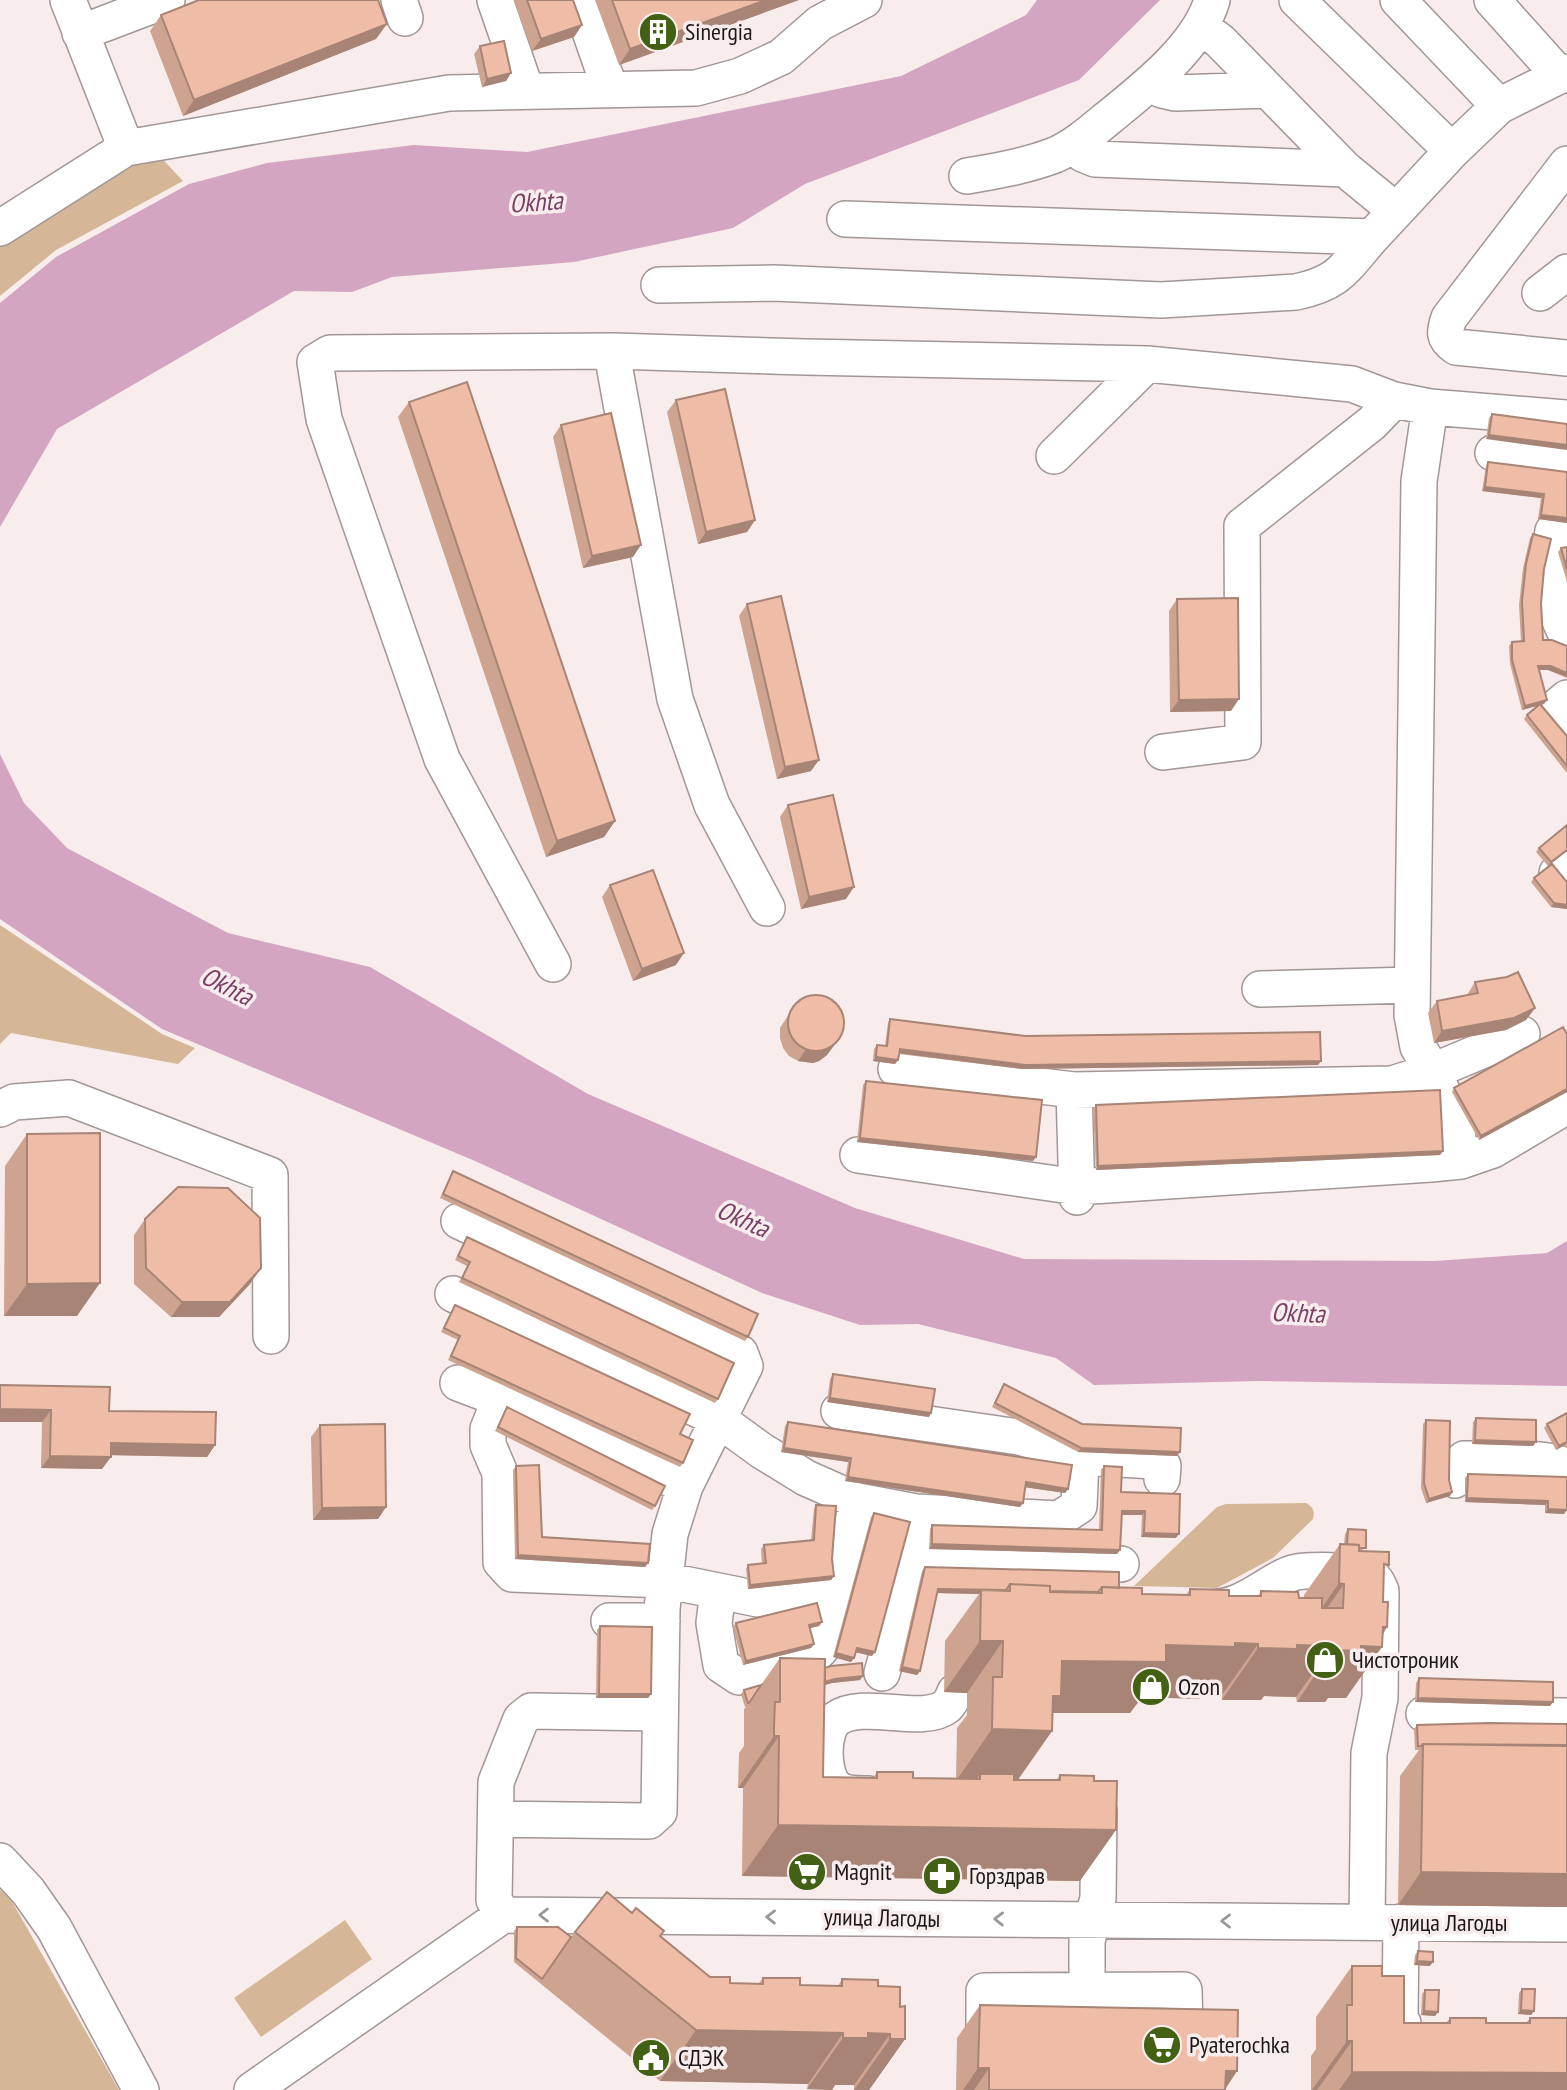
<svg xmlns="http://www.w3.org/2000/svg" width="1567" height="2090" font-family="'PT Sans Narrow',sans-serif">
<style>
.green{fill:#d5b697}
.water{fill:#d3a5c1}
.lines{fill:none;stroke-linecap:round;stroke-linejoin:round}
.minor-casing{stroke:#a09796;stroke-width:38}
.minor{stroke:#fff;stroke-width:35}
.wall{fill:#cea390}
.shaded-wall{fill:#a78475}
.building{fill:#efbda7;stroke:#a78475;stroke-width:2}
.oneway{stroke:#999797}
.labels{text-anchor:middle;stroke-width:7;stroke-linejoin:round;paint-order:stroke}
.poi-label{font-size:24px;fill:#1c1818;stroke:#f8edec;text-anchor:start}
.street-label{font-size:24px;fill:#1c1818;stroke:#f8edec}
.water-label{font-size:26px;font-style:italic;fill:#793f65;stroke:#f8edec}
</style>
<rect width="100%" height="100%" fill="#f8edec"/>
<!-- green -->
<path class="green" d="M154,150l29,31 -127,69 -56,46v-51z
M0,925l162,109 33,14 -17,16 -167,-31 -11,11z
M1306,1503c7,4 9,8 7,16l-40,39 -56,30 -83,-2 83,-79 9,-3z
M0,1889l10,9 109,192h-119z
M345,1920l27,39 -111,78 -27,-39z"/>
<!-- water -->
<path class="water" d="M1037,0h123l-81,80 -274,104 -72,44 -159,34 -182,15 -40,15 -58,-1 -237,138 -57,98v-224l56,-46 133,-73 78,-21 147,-18 113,7 374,-76 125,-61z
M0,754l24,49 43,45 161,85 142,34 218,127 267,114 169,51 411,2 112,-8 20,-12v145l-308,-5 -165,4 -38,-27 -138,-34 -58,1 -98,-32 -287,-132 -313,-132 -162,-110z"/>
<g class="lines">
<!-- minor casing -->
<g class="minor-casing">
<path id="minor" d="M68,0l58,148
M399,0l6,18
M495,0l31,90
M579,0l31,89
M1297,0l155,151
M1398,0l101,106
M1492,0l68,76
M1201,27l19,14 125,128 50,41
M80,33l87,-33
M1154,81l8,9 13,3 93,-3
M1077,143l6,11 12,5 250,10
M1567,164l-118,154c-5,14 -6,20 7,29l111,11
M967,176c30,-5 59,-10 88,-21 20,-9 36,-23 53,-37 36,-29 91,-72 104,-118
M845,219l527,18 80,-86 47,-45 68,-34
M0,228l126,-80 323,-55 247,-5 44,-12 41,-19 39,-34 44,-23
M659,285l115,-2 387,17 135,-8c43,-9 48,-23 76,-55
M1540,293l27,-21
M614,351l-1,8 62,340 37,106 55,103
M1430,407l-11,74 -7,534 6,32 15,24 16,35 8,25 4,30
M1493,453l74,11
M1054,456l93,-92
M1567,533l-14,-2c-7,45 -7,63 14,105
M1567,698l-13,11 13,17
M1163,752l80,-10 -1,-216 130,-103 22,-23
M1557,873l10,-8
M553,964l-111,-205 -118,-340 -9,-57 15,-9 284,-2 191,6 342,7 205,20 42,16 36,7 137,11
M1260,989l152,-4
M896,1069l178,21 318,-6 41,-13 89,-37
M1074,1090l3,107
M0,1109l14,-7 55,-4 201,77 1,161
M858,1155l219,32 354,-23 30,-3 32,-11 74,-44
M459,1221l281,132 5,13 -60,120 -15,48 -8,75 -3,203 -10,9 -153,-2
M453,1294l265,125 44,32 44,27 52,23 58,11 143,7 20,-13 2,-45
M458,1383l42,16 185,87
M500,1399l-12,30v16l12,28 1,89 11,12 152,6 94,19 76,-4
M839,1411l180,26 34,10 28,14 19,-3 55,3 8,5 -1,13
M1455,1480l3,-15 6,-6c26,0 83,-4 103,8
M914,1558l207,6
M718,1591l-4,32 7,42 18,12 69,-16 13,-12 37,-148
M1205,1608c28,0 41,-9 64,-23 8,-5 16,-10 24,-12 12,-4 65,-3 75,2 8,3 10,9 13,16l-1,107 -11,55 -2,169
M609,1621h53
M882,1673l32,-115 1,-22
M1424,1714l143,2
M868,1794c-13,0 -27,1 -35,-10 -11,-14 -11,-54 3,-65 28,-20 86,7 111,-13 3,-3 6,-9 8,-14
M0,1861l28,30 26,37 87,162
M503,1915l-9,-15 2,-118 25,-63 10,-8 129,2
M1401,1922l-1,96 3,5
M1087,1991v-50l11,-43 1,-87 -1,-4
M984,2030v-39l200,-1 1,42
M252,2090l251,-175 1064,9"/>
</g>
<!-- minor -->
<use href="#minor" class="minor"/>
</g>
<!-- wall -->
<path class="wall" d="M514,0h59l9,25 -8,12 -42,14z
M595,0h204l-180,65z
M161,15l215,24 -193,77 -33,-85z
M480,46l31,27 -5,8 -24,6 -8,-33z
M676,400l79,120 -8,12 -49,12 -31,-132z
M409,402l206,419 -11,16 -58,20 -148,-440z
M1492,414l75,10 -81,15 3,-21z
M561,425l72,132 -50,11 -30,-131z
M1488,462l79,10v51l-29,-4 3,-21 -59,-7 4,-25z
M1533,534l11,35 -3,34 2,37 24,6v32l-19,-8h-9l5,34 -3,1 26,31v37l-43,-54 3,-4 12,-10 -17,5 -12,-46 -1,-18 3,-4 9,-1 -2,-36 4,-37 7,-30z
M1567,547v35l-9,-30 3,-4z
M1177,599l54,112 -61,1 -1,-101z
M747,604l64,167 -34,8 -38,-163z
M788,805l58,94 -45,10 -21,-92z
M1567,825v26l-19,15 -12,-14 3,-4z
M1534,878l33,31 -16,-2 -20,-25z
M610,885l66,80 -43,16 -31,-84z
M1475,982l60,26 -9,12 -20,10 -72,13 -6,-30 9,-12 30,-6z
M796,1003l31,52 -8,6 -6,2 -15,-2 -9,-5 -6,-8 -3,-10v-10z
M890,1019l135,17 296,25 -3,4 -296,4 -123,-15 -1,6 -3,4 -22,-3 1,-12 3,-4 8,1 3,-23z
M1567,1034v58l-88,48 -27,-48 2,-4z
M866,1081l167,80 -176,-19 6,-57z
M1096,1105l344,50 -344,15 -3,-61z
M27,1134l50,182h-73l1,-150z
M453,1171l295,166 -3,4 -305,-143z
M145,1219l105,65 -31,33h-48l-37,-33v-49z
M467,1237l251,162 -3,4 -256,-121 8,-16 -12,-6z
M455,1305l225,129 3,29 -3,4 -232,-107 10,-20 -17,-8z
M833,1374l96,43 -102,-15 3,-23z
M1004,1384l78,40 95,32 -99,-4 -86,-45z
M0,1385l215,60 -8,12 -96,-2 -9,14 -61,-1 1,-46h-42z
M507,1407l148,99 -3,4 -157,-79z
M1567,1413v35l-2,-3 -9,5 -12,-22 3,-4z
M1476,1418l60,24 -3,4 -61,-2 1,-22z
M1426,1420l23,60 3,12 -2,4 -24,7 -5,-15 2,-64z
M788,1422l280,67 -3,4 -40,-6 -2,16 -3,4 -175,-26 3,-19 -67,-10 4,-26z
M320,1425l66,82 -8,12 -65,1 -2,-83z
M516,1466l26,71 106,26 -3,4 -130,-8 -2,-89z
M1104,1466l17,26 55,46 -35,-1 1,-22h-21l-1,35 -3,4 -188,-5 1,-20 2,-4 167,5 2,-60z
M1468,1474l99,3 -3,37 -19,-1v-8l-80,-3v-24z
M816,1505l16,54 2,17 -3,4 -83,9 -2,-20 2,-4 14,-2 -1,-14 3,-4 47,-5 3,-31z
M874,1513l-2,143 -16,-4 -2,6 -3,4 -18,-5 38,-140z
M1348,1529l16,22 20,20 -1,31 4,25 -41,71h-18l-3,4h-28l-1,-5 -32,-1 -3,4h-39v-5l-20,-1 -3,5 -57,-2 -12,16h-77l-1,18 -34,49h38l4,-5 20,106 -338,-5 1,-88h-5l1,-35 5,-7v-37l2,-2h-1l-4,-13 3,-4 17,-5 19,-27 80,22 -28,3 -7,2 -2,92 50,1 4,-6 36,6 43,1 1,-51 10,-13v-22l-23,-1 1,-51 34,-47 -42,-1 -17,78 -3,4 -18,-4 23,-100 3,-4 194,21 23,6 44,1 4,-6 39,7h29l3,-5 43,7v-3l36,-51h4l1,-10z
M822,1622l-3,4 -9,2 4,16 -3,4 -68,17 -10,-38 3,-4z
M600,1626l51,68 -3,4h-52l1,-68z
M1419,1678l134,24 -3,4 -135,-4 1,-19z
M1567,1724v183l-169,-2 2,-129 19,-26h-4l-1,-21 3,-4z
M517,1927l54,10 4,-5 85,4 50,41 20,6 28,1 5,-6 37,7 38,1 4,-7 36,7 22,21 5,32 -36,51h-15v-5h-19l-3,5 -25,-1 1,-5 -148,-3 -146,-119v-31z
M1418,1951l12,15 -16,-1 1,-10z
M1352,1966l30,10 22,47h42l4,-5 36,5h40l4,-5 37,72h-256v-34l5,-7v-32z
M1522,1989l12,22 -3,4 -13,-1 1,-21z
M1425,1990l13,22 -3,4 -14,-1 1,-21z
M980,2005l257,66 -12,19h-269l1,-52z"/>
<!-- shaded-wall -->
<path class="shaded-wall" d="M766,0h33l-180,65 11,-16z
M387,24l-11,15 -193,77 11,-16z
M582,25l-8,12 -42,14 9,-12z
M511,73l-5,8 -24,6 5,-8z
M1489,435l78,10v5l-81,-11z
M1485,487l59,7 -3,4 -59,-7z
M1541,515l26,3v5l-29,-4z
M755,520l-8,12 -49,12 8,-12z
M641,545l-8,12 -50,11 9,-12z
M1538,666h13l16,7v4l-19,-7h-13z
M1239,699l-8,12 -61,1 9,-12z
M1547,700l-3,4 -22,6 3,-4z
M819,760l-8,11 -34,8 8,-12z
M615,821l-11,16 -58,20 11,-16z
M1567,850v1l-19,15 3,-4z
M854,887l-8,12 -45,10 8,-12z
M1554,903l13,2v4l-16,-2z
M684,953l-8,12 -43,16 9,-12z
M1535,1008l-9,12 -20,10 -72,13 8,-12z
M836,1043l-9,12 -8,6 -6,2 -15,-2 8,-12z
M900,1049l421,12 -3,4 -296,4 -125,-16z
M876,1057l22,3 -3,4 -22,-3z
M1567,1089v3l-88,48 2,-4z
M860,1138l176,19 -3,4 -176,-19z
M1443,1151l-3,4 -344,15 2,-4z
M261,1268l-11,16 -31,33h-48l11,-15z
M100,1283l-23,33h-73l23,-32z
M830,1398l101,15 -2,4 -102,-15z
M0,1409l51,1 -9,12h-42z
M1475,1440l61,2 -3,4 -61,-2z
M1567,1442l-2,3 -9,5 3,-4z
M111,1443l104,2 -8,12 -104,-2z
M784,1448l67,10 -3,4 -67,-10z
M1081,1448l99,4 -3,4 -99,-4z
M50,1456l61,1 -9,12 -61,-1z
M848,1477l175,26 -3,4 -175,-26z
M1026,1482l42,7 -3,4 -42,-6z
M1452,1492l-2,4 -24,7 3,-4z
M1467,1498l81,3 -3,4 -80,-3z
M386,1507l-8,12 -65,1 9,-12z
M1548,1509l19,1 -3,4 -19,-1z
M1122,1511h23l-3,4h-23z
M1144,1533l35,1 -3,4 -35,-1z
M932,1544l188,6 -3,4 -188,-5z
M518,1555l130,8 -3,4 -130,-8z
M834,1576l-3,4 -83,9 2,-4z
M1339,1583l5,1 -36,51h-5z
M938,1589l43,1 -2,4 -44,-1z
M822,1622l-3,4 -13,3 3,-4z
M1383,1627h4l-14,20h9l-36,51h-18l-3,4h-28l35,-52 29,-4z
M980,1641h23l-36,52 -23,-1z
M1235,1643l23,1 -36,51 -20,-1 -3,5 -57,-2 -12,16h-80l2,18 -36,51 -36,-3v-5l-5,7h-19l36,-52 70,-68 104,-16z
M814,1644l-3,4 -68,17 3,-4z
M1297,1645l35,1 -36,51 -32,-1 -3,4h-39l36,-52z
M857,1648l18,4 -3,4 -18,-4z
M836,1653l18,5 -3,4 -18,-5z
M902,1667l18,4 -3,4 -18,-4z
M863,1676l-3,4 -28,3 -52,14v-3l55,-15z
M599,1694h52l-3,4h-52z
M1418,1698l135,4 -3,4 -135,-4z
M774,1736h5l-36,52h-5z
M1490,1744l77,1v4l-144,1z
M778,1825l338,5 -36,51 -338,-5z
M1421,1872l146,2v33l-169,-2z
M1417,1961l16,1 -3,4 -16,-1z
M1521,2010l13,1 -3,4 -13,-1z
M1424,2011l14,1 -3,4 -14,-1z
M696,2030l147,3 -35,51 -148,-3z
M868,2033l22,1 -36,51h-19l-3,5 -25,-1 36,-51z
M890,2039h15l-36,51h-15z
M1347,2041h5l-35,49h-5z
M978,2068h11l-15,22h-11z
M1226,2071h11l-13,19z
M1352,2072l215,1v17h-228z"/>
<!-- building -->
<path class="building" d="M199,0h179l9,24 -193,76 -33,-85z
M527,0h46l9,25 -41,14z
M612,0h154l-136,49z
M504,41l7,32 -24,6 -7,-33z
M467,382l148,439 -58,20 -148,-439z
M725,389l30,131 -49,12 -30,-132z
M611,413l30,132 -49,11 -31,-131z
M1492,414l75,10v21l-78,-10z
M1488,462l79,10v46l-26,-3 3,-21 -59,-7z
M1533,534l18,5 -7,30 -3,34 2,37h9l15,6v27l-16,-7h-13l9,34 -22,6 -13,-46v-18l12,-1 -2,-40 4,-37z
M1567,547v22l-6,-21z
M781,596l38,164 -34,7 -38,-163z
M1238,598l1,101 -60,1 -2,-101z
M1540,704l27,32v30l-40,-51z
M833,795l21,92 -45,10 -21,-92z
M1567,825v25l-16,12 -12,-14z
M1552,864l15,18v23l-13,-2 -20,-25z
M653,870l31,83 -42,16 -32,-84z
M1518,972l17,36 -21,10 -72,13 -5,-30 41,-8 -3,-11 32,-5z
M788 1023a28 28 0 1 1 56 0a28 28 0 1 1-56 0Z
M890,1019l135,17 295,-4 1,29 -296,4 -125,-16 -2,11 -22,-3 1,-12 10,1z
M1563,1027l4,7v55l-86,47 -27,-48z
M866,1081l176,19 -6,57 -176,-19z
M1440,1090l3,61 -345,15 -2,-61z
M100,1133v150l-73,1v-150z
M453,1171l305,143 -10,23 -305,-143z
M178,1187l50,1 32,30 1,50 -31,34h-48l-36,-34 -1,-49z
M467,1237l267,126 -16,36 -256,-121 8,-16 -12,-6z
M455,1305l235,109 -10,20 13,6 -10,23 -232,-107 9,-20 -16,-8z
M833,1374l102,15 -4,24 -101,-15z
M1004,1384l78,40 99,4 -1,24 -99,-4 -86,-45z
M0,1385l110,2 -1,24 107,1 -1,33 -104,-2v14l-61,-1 1,-46 -51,-1z
M507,1407l158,79 -10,20 -157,-79z
M1567,1413v29l-8,4 -12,-22z
M1476,1418l60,2v22l-61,-2z
M1426,1420l24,1 -1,59 3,12 -23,7 -5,-16z
M788,1422l284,43 -4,24 -42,-7 -3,21 -175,-26 3,-19 -67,-10z
M385,1424l1,83 -64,1 -2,-83z
M539,1465l3,72 108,7 -2,19 -130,-8 -2,-89z
M1104,1466l18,1 -1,25 59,2 -1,40 -35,-1 1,-22h-23l-2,39 -188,-6v-19l170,5z
M1468,1474l99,3v33l-19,-1v-8l-81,-3z
M816,1505l20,1 -4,53 2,17 -84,9 -2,-20 18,-2 -2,-18 50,-5z
M874,1513l36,9 -35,130 -18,-4 -3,10 -18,-5z
M1348,1529l18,1v18h-7v-3l-12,-1z
M1340,1544l19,1v6l30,1v13l-5,-1 -1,38h5l-1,25h-4l-1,20 -21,-1v5l-29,-1v-4l-35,-1v4l-39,-1v-4l-23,-1v4l-69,-2v17l-104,-1 -1,35h-8l-1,35 -60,-2 1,-52h9l1,-36h-23l1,-51 29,1v-7l40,2v6l52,1v-6l40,1v6l48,1v-6l39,1v6h32v-5l37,1 1,6h23v10h21l1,-24 -5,-1z
M925,1567l194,5v16l-17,-1 -4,5 -48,-1v-5l-40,-2 -4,6 -68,-1 -18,82 -18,-4z
M817,1603l5,19 -13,3 5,19 -68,17 -10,-38z
M600,1626l52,1 -1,67h-52z
M780,1658l45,1 -2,118 54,1v-6h36v6l67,1v-5h34v6h46v-5l34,1v5h23l-1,49 -338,-5 1,-89h-5v-8l1,-26h5z
M862,1663l1,13 -28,3 -10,3v-14l6,-2z
M1419,1678l134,4v20l-135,-4z
M761,1685l-12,18h-1l-4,-13z
M1489,1723l78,1v21l-144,-1 -2,2h-3l-1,-21z
M1423,1744l144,2v128l-146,-2z
M607,1892l25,21 4,-5 28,23 -4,5 50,41h20v6l33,1v-6h37v7l42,1v-7l36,1v6l22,1v20l5,-1v33h-15v-5l-22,-1v5h-25v-5l-147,-3 -121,-98z
M517,1927h41l13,10 -29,42 -26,-21z
M1418,1951l15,1v10l-16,-1z
M1352,1966h30v10h22v47h46v-5h36v5h44v-5h37v55l-215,-1v-31h-5v-36h5z
M1522,1989h13l-1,22 -13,-1z
M1425,1990h14l-1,22 -14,-1z
M980,2005l258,5 -1,61h-11l-1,19h-236v-22h-11z"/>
<!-- one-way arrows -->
<defs><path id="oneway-chevron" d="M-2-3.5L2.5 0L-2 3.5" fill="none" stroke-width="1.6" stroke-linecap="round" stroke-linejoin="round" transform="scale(1.75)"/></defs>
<g class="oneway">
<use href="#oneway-chevron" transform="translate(544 1915) rotate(-180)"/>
<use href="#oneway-chevron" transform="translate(771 1917) rotate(-179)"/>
<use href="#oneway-chevron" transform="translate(999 1919) rotate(-179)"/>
<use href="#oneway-chevron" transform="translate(1226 1921) rotate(-180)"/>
</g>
<!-- icons -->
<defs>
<g id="building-disc" transform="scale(2.0125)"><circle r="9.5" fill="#426114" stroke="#f8edec"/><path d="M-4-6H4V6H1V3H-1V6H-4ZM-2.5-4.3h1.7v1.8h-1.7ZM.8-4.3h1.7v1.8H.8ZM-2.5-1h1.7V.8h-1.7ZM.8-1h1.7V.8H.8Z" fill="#fff"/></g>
<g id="shop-disc" transform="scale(2.0125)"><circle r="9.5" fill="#426114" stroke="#f8edec"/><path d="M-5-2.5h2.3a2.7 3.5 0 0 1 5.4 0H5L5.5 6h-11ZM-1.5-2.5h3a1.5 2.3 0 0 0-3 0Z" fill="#fff"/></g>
<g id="supermarket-disc" transform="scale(2.0125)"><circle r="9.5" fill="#426114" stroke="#f8edec"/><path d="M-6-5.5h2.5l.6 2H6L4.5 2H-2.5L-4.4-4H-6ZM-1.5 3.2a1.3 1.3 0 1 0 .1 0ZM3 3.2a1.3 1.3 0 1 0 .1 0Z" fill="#fff"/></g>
<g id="pharmacy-disc" transform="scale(2.0125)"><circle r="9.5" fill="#426114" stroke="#f8edec"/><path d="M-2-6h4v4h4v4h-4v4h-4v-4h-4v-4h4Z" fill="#fff"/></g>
<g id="civic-disc" transform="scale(2.0125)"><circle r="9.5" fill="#426114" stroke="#f8edec"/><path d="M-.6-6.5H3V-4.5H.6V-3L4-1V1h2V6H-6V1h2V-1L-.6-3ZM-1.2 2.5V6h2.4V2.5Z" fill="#fff"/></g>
</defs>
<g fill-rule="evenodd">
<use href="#building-disc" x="658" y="32"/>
<use href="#shop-disc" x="1325" y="1660"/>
<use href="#shop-disc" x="1151" y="1687"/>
<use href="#supermarket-disc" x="807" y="1872"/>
<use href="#pharmacy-disc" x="942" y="1876"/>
<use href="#supermarket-disc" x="1162" y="2045"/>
<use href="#civic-disc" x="651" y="2058"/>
</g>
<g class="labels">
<!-- poi labels -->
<g class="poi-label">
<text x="685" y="40">Sinergia</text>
<text x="1352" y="1668">Чистотроник</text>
<text x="1178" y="1695">Ozon</text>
<text x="834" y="1880">Magnit</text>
<text x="969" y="1884">Горздрав</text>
<text x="1189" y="2053">Pyaterochka</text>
<text x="678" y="2066">СДЭК</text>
</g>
<!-- street labels -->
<g class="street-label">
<text transform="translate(882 1918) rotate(1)" y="8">улица Лагоды</text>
<text x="1449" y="1931">улица Лагоды</text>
</g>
<!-- water labels -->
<g class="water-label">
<text transform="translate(536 202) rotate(-4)" y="9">Okhta</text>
<text transform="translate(227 986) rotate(27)" y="9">Okhta</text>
<text transform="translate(743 1219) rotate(24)" y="9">Okhta</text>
<text transform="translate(1298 1313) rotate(2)" y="9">Okhta</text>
</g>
</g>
</svg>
